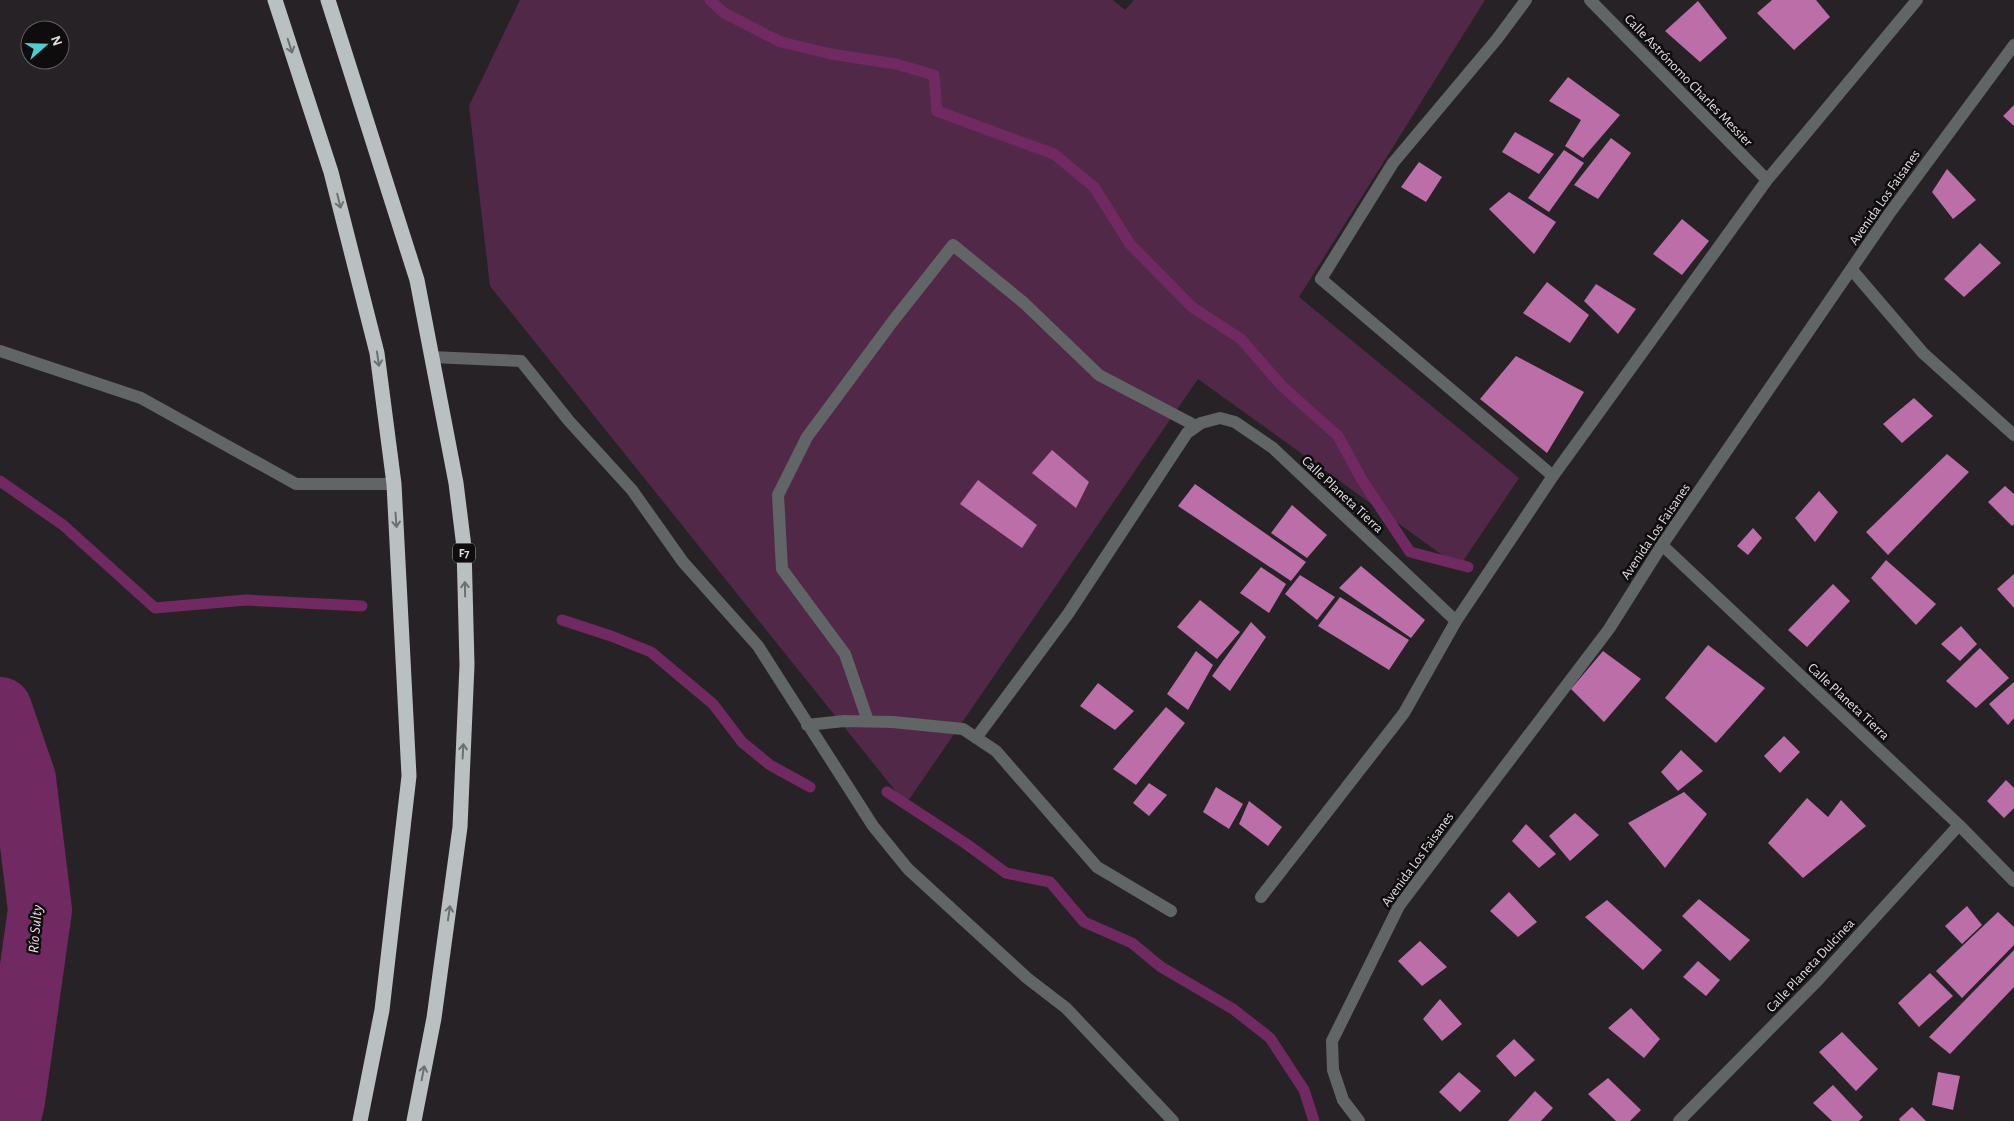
<svg xmlns="http://www.w3.org/2000/svg" width="2014" height="1121" font-family="'Alegreya Sans',sans-serif">
<style>
.green{fill:#522848}
.lines{fill:none;stroke-linecap:round;stroke-linejoin:round}
.stream{stroke:#712962;stroke-width:11}
.river{stroke:#712962;stroke-width:64}
.building{fill:#bc6ea8}
.minor{stroke:#626565;stroke-width:12}
.highway{stroke:#b8c0c1;stroke-width:15}
.oneway{stroke:#6c6f70}
.labels{text-anchor:middle;stroke-width:5;stroke-linejoin:round;paint-order:stroke}
.shield{fill:#0f0c0e;stroke:#a29ea1;stroke-width:1}
.shield-label{font-size:12px;font-weight:bold;fill:#e1dde0}
.street-label{font-size:14px;fill:#e1dde0;stroke:#0f0c0e}
.water-label{font-size:15px;font-style:italic;fill:#f2dceb;stroke:#0f0c0e}
</style>
<rect width="100%" height="100%" fill="#272226"/>
<!-- green -->
<path class="green" d="M520,0h593l12,10 9,-10h351l-186,297 220,181 -60,89 -261,-188 -292,425 -416,-518 -21,-180z"/>
<g class="lines">
<!-- stream -->
<path class="stream" d="M710,0l14,13 57,29 50,12 65,10 38,11 3,36 117,43 40,33 36,57 62,63 49,32 41,47 56,50 24,44 48,72 58,15
M0,481l63,44 92,83 91,-8 116,6
M562,620l49,16 40,16 62,52 29,38 28,23 40,22
M887,792l78,51 41,30 44,9 34,40 48,21 29,24 72,42 37,29 34,52 10,31"/>
<!-- river -->
<path class="river" d="M0,709l24,70 16,131 -27,191 -5,20"/>
</g>
<!-- building -->
<path class="building" d="M1772,0h44l14,17 -36,33 -37,-37z
M1698,1l29,37 -27,24 -35,-31z
M1568,77l52,38 -37,43 -18,-12 16,-26 -32,-19z
M2014,105v21l-11,-10z
M1515,132l39,22 -15,20 -37,-22z
M1611,138l20,15 -33,46 -24,-14z
M1564,150l20,13 -35,49 -21,-14z
M1419,162l23,15 -16,25 -25,-15z
M1947,169l29,31 -23,19 -21,-27z
M1509,192l47,30 -22,32 -45,-45z
M1682,219l27,22 -27,34 -29,-21z
M1980,243l21,20 -37,34 -20,-18z
M1547,282l42,33 -19,28 -47,-30z
M1596,284l40,25 -18,25 -34,-33z
M1516,356l68,36 -37,61 -67,-54z
M1914,398l19,18 -31,27 -19,-19z
M1052,450l37,32 -13,26 -44,-35z
M1947,454l22,18 -81,83 -22,-23z
M978,480l59,45 -15,23 -62,-44z
M1195,484l111,78 -15,19 -113,-75z
M2005,486l9,8v30l-2,2 -24,-24z
M1819,491l19,21 -23,30 -20,-24z
M1292,505l35,30 -20,23 -36,-25z
M1753,528l9,10 -14,17 -11,-9z
M1886,560l50,44 -20,21 -45,-47z
M1361,566l64,54 -14,18 -72,-50z
M1261,567l25,17 -17,29 -29,-20z
M2014,574v34l-17,-19z
M1300,575l35,22 -18,23 -32,-26z
M1833,584l17,17 -43,46 -19,-17z
M1340,597l69,43 -20,30 -71,-44z
M1200,600l40,32 -23,27 -40,-32z
M1251,622l15,15 -36,54 -18,-15z
M1961,626l16,18 -17,17 -19,-17z
M1708,645l57,43 -49,55 -51,-45z
M1980,648l29,30 -33,30 -30,-27z
M1196,651l17,14 -25,45 -21,-16z
M1603,651l38,28 -37,43 -33,-33z
M2014,682v36l-6,7 -19,-21z
M1098,683l36,28 -19,19 -35,-24z
M1166,707l19,16 -49,62 -23,-16z
M1784,736l16,16 -20,21 -16,-17z
M1681,750l22,21 -25,20 -17,-19z
M2006,780l8,8v20l-10,10 -17,-17z
M1149,783l18,12 -18,21 -16,-13z
M1216,787l27,17 -14,25 -26,-17z
M1684,792l23,22 -42,54 -37,-45z
M1807,798l21,19 13,-17 25,26 -63,52 -35,-35z
M1249,801l33,26 -14,19 -29,-22z
M1575,813l24,22 -29,26 -21,-25z
M1526,824l30,30 -17,14 -27,-27z
M1509,892l28,30 -19,15 -28,-26z
M1699,899l51,41 -20,21 -48,-45z
M1607,900l55,50 -19,20 -58,-53z
M1967,906l15,19 -20,19 -17,-18z
M1998,912l16,15v18l-52,53 -26,-27z
M1420,941l27,26 -25,19 -24,-25z
M2014,950v37l-64,67 -21,-17z
M1698,961l22,19 -14,16 -23,-19z
M1930,973l23,23 -34,31 -21,-24z
M1440,999l22,25 -20,17 -19,-22z
M1631,1008l29,31 -16,19 -36,-30z
M1842,1032l36,37 -22,22 -37,-39z
M1514,1039l21,21 -20,17 -19,-21z
M1459,1072l22,19 -21,21 -21,-20z
M1938,1072l22,4 -7,34 -21,-5z
M1608,1078l33,32 -11,11h-14l-28,-27z
M1833,1085l30,32 -4,4h-27l-19,-18z
M1535,1091l18,17 -12,13h-33z
M1912,1107l14,14h-26l-1,-2z"/>
<g class="lines">
<!-- minor -->
<path class="minor" d="M1526,0l-29,39 -104,124 -72,116 232,197
M1590,0l177,180
M1852,270l71,83 91,82
M0,351l141,47 155,86h98
M432,357l89,4 48,60 63,69 51,72 75,84 115,180 35,43 119,109 39,30 107,113
M1662,545l297,280 55,56
M868,721l-23,-67 -63,-85 -4,-74 29,-58 86,-116 60,-76 71,58 75,72 97,51
M807,725l37,-4 49,1 70,7 33,22 101,116 74,44
M976,738l92,-124 119,-181 14,-10 19,-5 15,4 38,26 183,173
M1261,897l143,-184 52,-92 97,-145 214,-296 150,-180
M1359,1121l-16,-21 -10,-30 -1,-29 67,-135 210,-277 53,-84 227,-331 125,-169
M1679,1121l139,-141 141,-155"/>
<!-- highway -->
<path class="highway" d="M275,0l56,172 46,181 17,131 15,292 -27,234 -22,111
M328,0l89,280 39,203 8,64 3,118 -7,162 -26,191 -20,103"/>
</g>
<!-- one-way arrows -->
<defs><path id="oneway-shaft" d="M-6 0H5M1.5-3L5.5 0L1.5 3" fill="none" stroke-width="1.6" stroke-linecap="round" stroke-linejoin="round" transform="scale(1.25)"/></defs>
<g class="oneway">
<use href="#oneway-shaft" transform="translate(290 46) rotate(72)"/>
<use href="#oneway-shaft" transform="translate(339 201) rotate(76)"/>
<use href="#oneway-shaft" transform="translate(378 359) rotate(82)"/>
<use href="#oneway-shaft" transform="translate(396 520) rotate(86)"/>
<use href="#oneway-shaft" transform="translate(465 589) rotate(-91)"/>
<use href="#oneway-shaft" transform="translate(463 751) rotate(-87)"/>
<use href="#oneway-shaft" transform="translate(449 913) rotate(-82)"/>
<use href="#oneway-shaft" transform="translate(423 1073) rotate(-79)"/>
</g>
<g class="labels">
<!-- shield labels -->
<rect class="shield" x="453" y="543.5" width="22" height="19" rx="4"/>
<g class="shield-label">
<text x="464" y="557">F7</text>
</g>
<!-- street labels -->
<g class="street-label">
<text transform="translate(1689 80) rotate(46)" y="5">Calle Astrónomo Charles Messier</text>
<text transform="translate(1884 197) rotate(-55)" y="5">Avenida Los Faisanes</text>
<text transform="translate(1343 494) rotate(43)" y="5">Calle Planeta Tierra</text>
<text transform="translate(1655 531) rotate(-56)" y="5">Avenida Los Faisanes</text>
<text transform="translate(1849 701) rotate(43)" y="5">Calle Planeta Tierra</text>
<text transform="translate(1417 859) rotate(-54)" y="5">Avenida Los Faisanes</text>
<text transform="translate(1810 965) rotate(-47)" y="5">Calle Planeta Dulcinea</text>
</g>
<!-- water labels -->
<g class="water-label">
<text transform="translate(35 929) rotate(-85)" y="5">Río Sulty</text>
</g>
</g>
<!-- north arrow -->
<g transform="translate(45 45) rotate(70)"><circle r="24" fill="#0f0c0e" stroke="#636062"/>
<path d="M0-4L9 19L0 12L-9 19Z" fill="#51ccd2"/>
<text y="-8" font-size="14" font-weight="bold" text-anchor="middle" fill="#e1dde0">N</text>
</g>
</svg>
